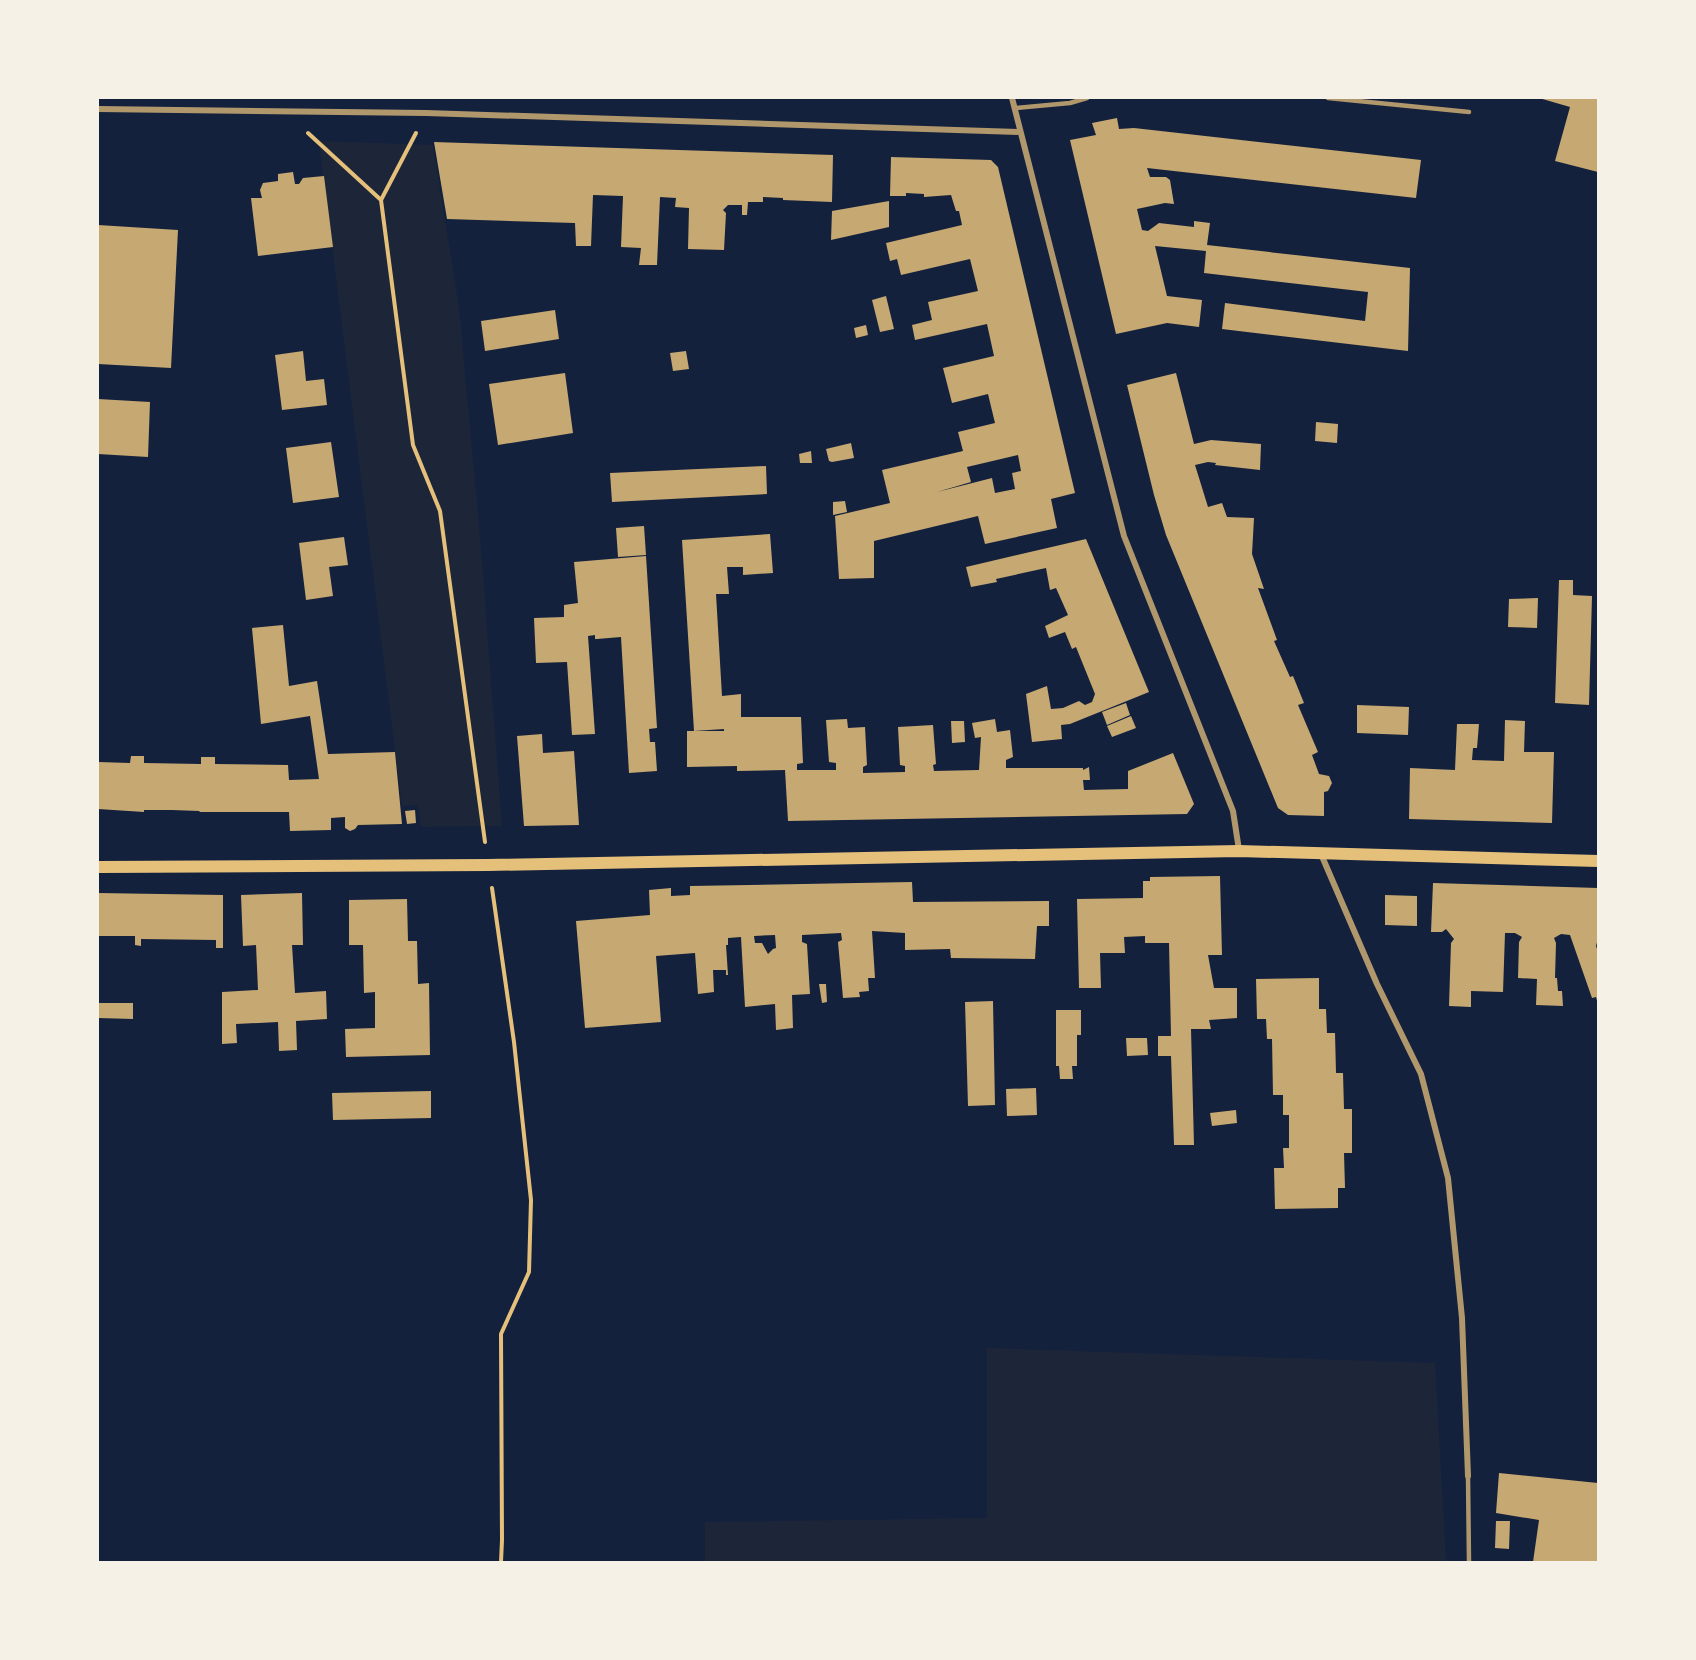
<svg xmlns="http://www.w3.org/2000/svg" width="1696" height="1660" font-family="'Roboto Condensed',sans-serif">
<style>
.green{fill:#1d2539}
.building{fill:#c6a872;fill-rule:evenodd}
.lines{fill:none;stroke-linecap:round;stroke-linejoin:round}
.path{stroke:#e5c07b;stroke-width:4}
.service{stroke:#b1986c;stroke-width:4.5}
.minor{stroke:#b1986c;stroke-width:6}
.secondary{stroke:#e5c07b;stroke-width:12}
</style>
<rect width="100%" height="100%" fill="#14213d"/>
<!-- green -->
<path class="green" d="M319,141l114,4 26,163 21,228 22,290 -81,1 -3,-22 -16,1z
M987,1348l448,15 11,199h-741v-40l282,-4z"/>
<!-- building -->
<path class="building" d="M1539,98h59v74l-43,-11 15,-54z
M1117,118l2,11 15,-1 287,32 -5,38 -269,-30 3,9h16l4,3 4,24 -9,-1 -28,6 5,21 6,1 11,-8 35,4v-6l16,2 -3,22 203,23 -2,83 -186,-22 3,-26 140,18 3,-29 -164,-19 2,-22 -51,-5 12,50 35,4 -3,27 -32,-4 -51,11 -46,-194 26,-5 -4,-12z
M434,142l399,13 -1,47 -49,-2v-2l-20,-1v5h-15l-1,13h-5v-10h-14l-5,5 3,3 -2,37 -36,-1 1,-41 -14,-1 1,-9 -16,-1 -3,68h-18l2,-17 -20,-1 2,-51 -30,-1 -2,51h-15l-1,-23 -128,-4z
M891,157l100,3 7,7 77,326 -24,6 6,29 -72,16 -7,-28 -104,25v37l-35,1 -4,-63 55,-13 -8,-33 81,-19 -5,-19 37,-9 -7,-29 -36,9 -9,-35 51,-12 -7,-32 -72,16 -3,-15 20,-5 -4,-18 50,-11 -8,-32 -69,16 -4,-16 -7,2 -4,-18 76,-18 -3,-14h-3l-5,-16 -27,2v-3l-18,-1v3h-16zM1018,455l3,16 -9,2 3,16 -20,4 -3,-15 -55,14 34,-10 -4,-15z
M293,172l2,12h4l4,-6 21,-2 9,71 -75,9 -7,-58h11l-2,-8 3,-7 15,-2v-7z
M889,201v26l-58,13 1,-29z
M98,225l80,5 -7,138 -73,-4z
M886,296l8,33 -14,3 -8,-32z
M555,310l4,29 -74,12 -4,-30z
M866,325l2,10 -12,3 -2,-10z
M303,351l3,30 18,-2 3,26 -45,5 -7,-55z
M686,351l3,18 -16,2 -3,-18z
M565,373l8,60 -75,12 -9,-61z
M1176,373l18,71 17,-4 50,4 -1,26 -45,-5 1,-2 -8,-1 -13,3 13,42 14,-4 5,14 27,1 -2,36 12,35 -6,-1 19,52 -3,1 16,36 3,-1 11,27 -6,2 20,47 -6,3 7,19 10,2 3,7 -4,8 -4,1v24l-36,-1 -10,-7 -112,-273 -12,-40 -27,-110z
M98,399l52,3 -2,55 -50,-3z
M1316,422l22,2 -1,19 -22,-2z
M331,442l8,55 -46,6 -7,-55z
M851,443l3,15 -22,4 -3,-1 -3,-12z
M811,451l1,12h-12l-1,-9z
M766,466l1,28 -155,8 -2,-29z
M845,501l2,11 -14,3v-13z
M644,526l2,29 -28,2 -2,-29z
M770,534l3,39 -30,2v-8h-16l2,27h-13l6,102 19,-2v23h60l2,46 -6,1v6h39v-7l-7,-1 -3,-42 21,-1 1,9 17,-1 2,38 -4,2v6l42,-1v-6l-5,-1 -2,-38 35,-2 3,39 -3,1 1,6 45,-1 2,-33 -6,1 -3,-15 23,-4 2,13 13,-2 3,27 -7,3v8h77v2l6,-3 1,13h-7l1,10 44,-1v-18l45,-18 21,51 -7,10 -399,7 -3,-51 -48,1v-5l-50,1v-36h37v-2l-30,2 -12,-191z
M344,537l4,28 -19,2 4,29 -27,4 -7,-57z
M1086,539l63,153 -79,32 -9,1 1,14 -30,3 -6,-48 21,-8 4,23 12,-1 16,-7 6,4 7,-3 3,-8 -19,-47 -4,2 -7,-17 -16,6 -4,-12 23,-11 -12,-27 -6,2 -4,-22 -50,11 1,3 -26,5 -5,-20z
M646,556l11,172 -8,1 1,13h5l2,29 -28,2 -8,-136 -24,2h-2v-4l-7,1 7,98 -23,1 -5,-73 -31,1 -2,-45 30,-1v-12l14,-2 -4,-41z
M1559,580h14v15l19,1 -3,109 -34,-2z
M1538,598l-1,30 -29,-1 1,-28z
M283,625l6,61 28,-5 11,73 67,-2 7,72 -44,1 -3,4 -5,2 -5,-3v-11l-14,1v12l-41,1 -1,-19h-89l-1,-1 -27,-1h-28v2l-46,-3v-47l32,1 1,-7h13v7l57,1v-7h14v7l73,1 1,15 30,-1 -9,-63 -49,8 -9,-96z
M1126,703l4,12 -23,10 -5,-13z
M1357,705l52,2 -1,28 -51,-2z
M1131,716l5,12 -24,9 -5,-11z
M1505,720l20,1 -1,31h30l-2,71 -143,-4 1,-51 45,2 2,-46h22l-2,24h-4l-1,12 32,1z
M951,721h13l1,21 -13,1z
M542,734l1,19 31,-2 5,74 -55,1 -7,-90z
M415,810l1,13 -9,1 -2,-13z
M1220,876l2,79h-14l6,33h23v30l-28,2 2,9h-20l3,116h-20l-3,-89h-13v-20h13l-2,-93h-24v-7l-21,1 1,16h-25l1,35h-22l-2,-89 66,-1v-17h7v-4z
M912,882l1,20 136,-1v25h-12l-2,33 -84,-1 -1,-9 -45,1v-17l-33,-2 3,47h-7l1,13 -10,1 1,5 -17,1 -5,-56 4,-2 -1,-7 -39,2v7l5,2 3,50 -18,1 1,33 -17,2 -1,-26 -30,3 -4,-70 -13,1v7h-2l2,30h-2v-5h-13l1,22 -16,2 -3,-41 -39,3 5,66 -76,6 -9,-107 74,-6 -1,-25 22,-2v8l19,-1v-9zM775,935l1,13 -3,1 -5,5 -6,-11h-7l-1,-7z
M1433,883l165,5v51l-2,7 2,6v52l-2,-7 -4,1 -22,-63 -9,-1 -7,4 2,5 -1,35h2l1,13h4l1,15 -27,-1 1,-26 -19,-1 1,-36 3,-5 -7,-4h-10l-2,59 -32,-1v16l-22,-1 2,-63 3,-4 -8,-10 -4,3h-11z
M98,893l125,2v53h-7v-8l-75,-1v7l-6,-1v-9h-37z
M302,893l1,52h-11l3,48 31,-2 1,28 -31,2 1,29 -18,1 -1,-29 -42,2 1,19 -15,1v-52l36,-2 -2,-45 -13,1 -2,-51z
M1385,895l32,1v30l-32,-1z
M407,899l1,42h9l1,43 11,-1 1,72 -84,2 -1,-28 30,-1v-36l-11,1 -1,-48h-14v-45z
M1319,978v31h7l1,24h8l1,40h7l1,36h8v44h-8l1,35h-7v20l-63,1 -1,-41h10l-1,-20h6v-33h-6v-20h-10l-1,-56h-5l-1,-20h-9l-1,-40z
M819,984h7l1,18 -5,1z
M993,1001l2,104 -27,1 -3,-104z
M98,1003h35v16l-35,-1z
M1056,1010h25v25h-4v31h-5l1,13h-13l-1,-13h-3z
M1126,1038h21l1,17 -21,1z
M1036,1088l1,27 -30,1 -1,-27z
M431,1091v27l-98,2 -1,-27z
M1236,1110l1,13 -25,3 -2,-13z
M1499,1473l99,10v79h-65l6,-42 -43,-7z
M1496,1521h14l-1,28 -14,-1z"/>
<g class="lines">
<!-- path -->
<path class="path" d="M308,133l73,67 35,-67
M381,200l32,245 27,66 45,331
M492,888l22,154 17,158 -2,72 -28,62 1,206 -1,22"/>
<!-- service -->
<path class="service" d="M1328,98l141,14
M1015,108l55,-5 17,-5
M1468,1476l1,86"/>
<!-- minor -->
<path class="minor" d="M1012,98l112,438 109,275 6,39
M98,109l328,4 594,19
M1321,854l56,130 44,90 27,104 14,140 6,158"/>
<!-- secondary -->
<path class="secondary" d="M98,867l390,-2 751,-14 359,10"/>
</g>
<!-- border -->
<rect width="1696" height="1660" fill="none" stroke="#f6f1e7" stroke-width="198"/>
</svg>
